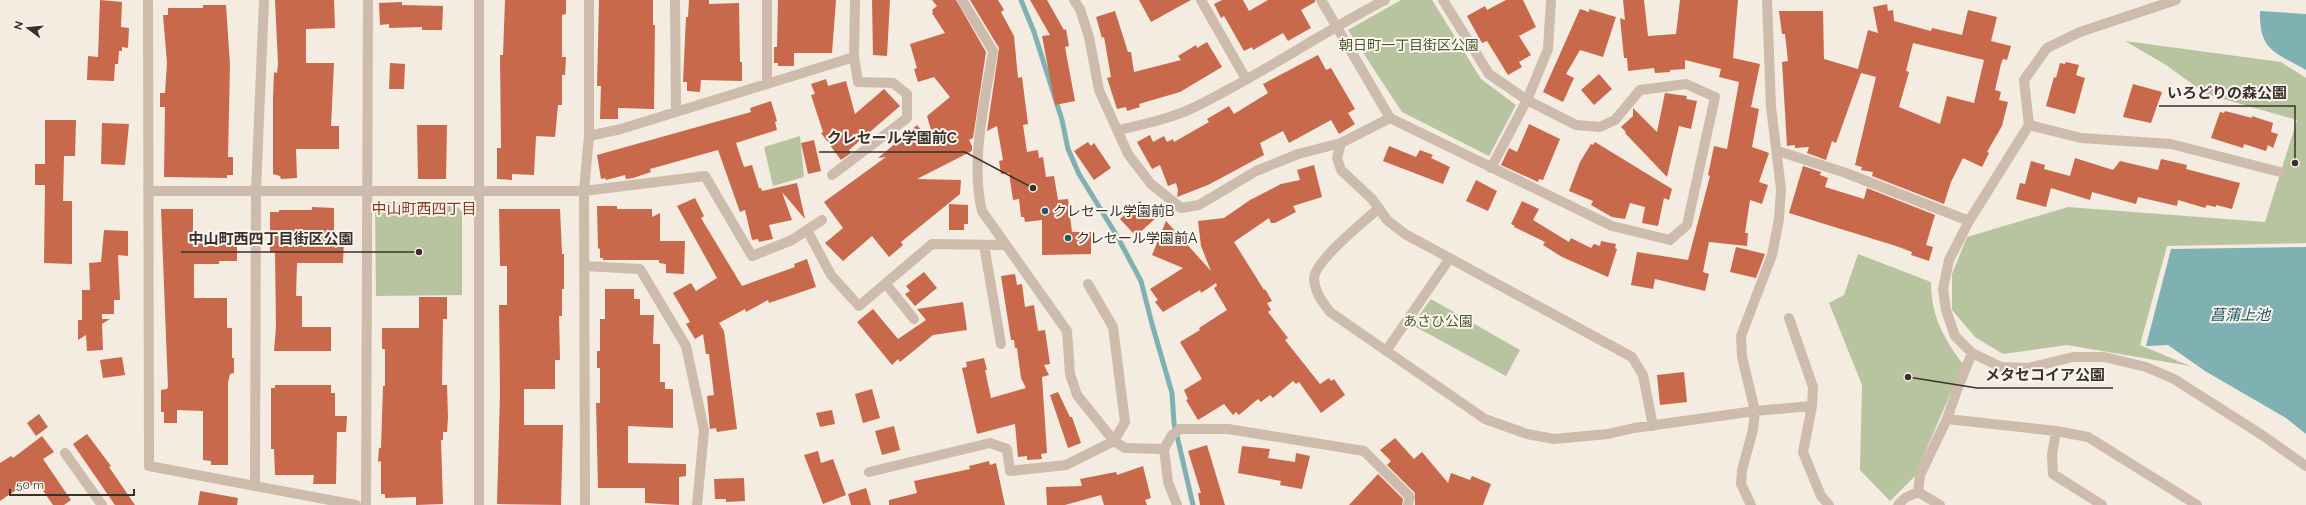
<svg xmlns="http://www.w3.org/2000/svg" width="2306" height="505" font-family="Raleway,'Noto Sans JP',sans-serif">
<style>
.green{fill:#b8c4a0}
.water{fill:#7fb0b2}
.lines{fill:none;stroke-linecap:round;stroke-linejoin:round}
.stream{stroke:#7fb0b2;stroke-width:5}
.building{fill:#c8694b;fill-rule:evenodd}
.minor{stroke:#cdbbac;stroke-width:10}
.poi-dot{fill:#1f5a5e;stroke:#fbf5ee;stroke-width:1.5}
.labels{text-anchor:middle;stroke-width:4;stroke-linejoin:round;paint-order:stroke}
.park-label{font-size:14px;fill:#4a5a2e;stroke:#fbf5ee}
.poi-label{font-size:14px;fill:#3b302b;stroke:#fbf5ee;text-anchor:start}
.neighbourhood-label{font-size:15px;fill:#8c3b22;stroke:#fbf5ee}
.water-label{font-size:15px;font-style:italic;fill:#1f5a5e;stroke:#fbf5ee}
.leader{fill:none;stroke:#3b302b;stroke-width:1.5}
.callout-dot{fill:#3b302b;stroke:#fbf5ee;stroke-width:1.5}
.callout-label{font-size:15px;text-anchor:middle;font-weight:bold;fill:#3b302b;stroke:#fbf5ee;stroke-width:4;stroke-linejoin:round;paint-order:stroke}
</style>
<rect width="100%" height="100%" fill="#f4ebe1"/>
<!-- green -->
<path class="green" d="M1401,0h31l49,79 35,26 -27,51 -87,-44 -54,-82z
M2125,41l156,21 25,16v165l-139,3 -27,99 50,21 -123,-21 -64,9 -28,-17 -23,-27v-36l15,-37 101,-30 197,15 32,-102 -91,-26 -40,-29z
M800,136l4,41 -31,9 -9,-39z
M381,202l74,2 7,8v83l-86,1 -1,-87z
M1858,254l73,28c0,33 12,56 32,82l-48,112 -25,25 -30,-31 2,-85 -33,-82 15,-8z
M1431,299l89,51 -14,26 -94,-51z"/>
<!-- water -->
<path class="water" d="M2260,11l46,3v56c-31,-18 -47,-19 -46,-59z
M2306,247v187l-20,-16 -81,-47 -37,-26 -22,1 25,-97z"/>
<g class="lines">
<!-- stream -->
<path class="stream" d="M1021,0l13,32 28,88 6,29 11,25 38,62 24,45 11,43 20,69 2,30 19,82"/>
</g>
<!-- building -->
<path class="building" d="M100,0l22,2 -1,25 8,1 -1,20 -6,-1v4h-3l-1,13h-3l-1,17 -27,-1 1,-24 10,1z
M275,0h59l1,28 -29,1v34h28l-3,63h8v23h-43l1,29 -16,1 -1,-3 -7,-2v-76l1,-26 3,1 1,-9z
M505,0h61v14l-4,1v42h4l-1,18h-3v30h-4l-3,32 -19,-1 -2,39 -22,-1v6l-15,-1v-31h4l-1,-93h3z
M599,0h54v25h2l-1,84 -36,-1v11h-18l1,-33h-4z
M689,0h20v4l30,-1 1,59h2v19l-41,-1 -1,12 -13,-1v-9h-4l3,-65h2z
M778,0h58l-4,53h-38v13h-16v-3h-4v-16h3z
M872,0h18l-3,56 -14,-1z
M932,0h24l30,52 -13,86 -4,2 3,6v5l-55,28 44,1 -1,14 -59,48 2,3 -14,12 -17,-21 -29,25 -18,-18 18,-15 -19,-26 62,-45 -8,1 39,-33 19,22 -9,-31 23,-19 -16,-20 -16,5 -4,-13 3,-1 -7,-24 35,-11 -13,-20 1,-1 -1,-2 5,-4z
M970,0h28l6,10 -3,2 13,24 4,42 4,-1 6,47 -5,1 4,27 11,-2 1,8 4,-1 3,20 8,-1 4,24 10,-1 4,33h19v22l-49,1v-35l-17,2 -1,-5h-3l-2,-18 -6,1 -4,-27 -8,1 -2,-13 4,-1 -6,-34 -10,5 12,-83z
M1030,0h17l17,30 2,-1 3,17 -4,1 10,54 -20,4 -13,-69 8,-1z
M1139,0h52l-40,22z
M1222,0h21l6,11 19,-11h47v2l-14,8 10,18 -23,13 -5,-8 -30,17 -1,-3 -8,4 -20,-35 -3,2 -7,-14z
M1506,0h17l13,27 -17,9 12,19 -12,7 3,5 -14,8 -21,-34 -5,2 -15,-27 18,-10 2,4z
M1623,0h21l4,36 28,-2 4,-34h58l-5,58 27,6 -9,43 8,2 -7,38 17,6 -10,29 9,3 -6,19 -12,-4 -5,33h3l-1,13 -38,-4 -6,30 6,2 -4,17 -50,-12 -2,10 -22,-4 6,-33 51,8 22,-84 -2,-1 6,-29 13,3 12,-67 -20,-5 2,-8 -36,-9v9l-15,1v2l-15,1 -1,-5 -26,3 -1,-13h-3l-4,-40 5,2z
M402,2v3l41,1 -1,24h-20v-3l-33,1v-4l-9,1 -1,-22z
M1887,4l1,7 5,-1 1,11 37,10 1,-3 30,7 6,-25 29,7 -6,24 20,5 -4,14 -4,-1 -2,5 -6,26 6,2 -2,8 9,2 -6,24 -15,26 2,1 -7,14 -19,-9 -12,24 -7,22 -72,-28 1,-4 -12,-2 1,-3 -7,-2 21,-88 -15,-4 -25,70 -4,-2 -6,19 -19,-7 2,-6 -14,1v-3l-8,1 -5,-84 6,-1 -3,-27h-3l-3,-23h44l1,48 34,10 10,-39 10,3 -5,-26zM1913,43l71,17 -10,43 -27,-7 -7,28 -41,-17 10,-35 -3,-1z
M203,5h23l4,60 -2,92h5v18h-6v3l-63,-1 1,-70h-5v-14h5l2,-30 -4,-48h5v-7h35z
M1580,9l9,3v-3l27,8 -13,40 -23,-7 -14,24 8,4 -11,24 -20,-10z
M1115,11l13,41h3l3,20 47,-12 -3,-4 18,-11 1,3 10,-6 15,25 -42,25 -41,12 1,3 -13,4 -1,-4 -9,2 -10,-31 4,-1 -7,-40 -2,1 -6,-21z
M1318,55l8,15 5,-2 24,41 -7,4 7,11 -16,10 -8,-14 -42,23 -6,-12 -23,12 4,12 -56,30 -31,12 1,-7 -2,-7 -8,3 -8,-21 -8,4 -15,-27 13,-7 3,7 11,-6 3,6 6,-3 1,3 35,-20 -2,-3 22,-13 5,8 34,-21 -5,-9z
M2066,62l13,3 -3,10 9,3 -10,36 -29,-8 8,-29 2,1 4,-15 5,1z
M390,63l15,1 -1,25h-15z
M1599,74l13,15 -18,16 -13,-15z
M826,79l2,7 18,-5 9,33 29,-25 16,17 -51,44 2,3 -10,7 -20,-27 2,-1 -12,-37 4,-1 -4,-10z
M2133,84l29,8 -11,31 -28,-6z
M1665,93l22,3 -1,3 11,2 -6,28 -12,-3 -12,51 -42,-44 1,-1 -5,-5 12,-11v-8l24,24z
M771,101l6,20 -2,1 2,8 -41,13 8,24 8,-2 7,23h2l1,3 35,-8 8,36 -23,-27 10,28 -23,5 4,14 -14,3 -1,-3 -6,1 -7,-30 -5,2 -22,-62 -68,19 1,3 -18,6 -7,1 -1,-4 -19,5 -1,-2 -4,1 -4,-24 154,-43 -1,-4z
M2225,111l27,7v-2l21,7 -2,9 7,2 -5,14 -5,-3 -2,6 -22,-7 -1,4 -32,-10 9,-26 4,1z
M45,120h31l-1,36h-11l-1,45h9v63l-28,-1 1,-78h-10v-21h10z
M102,123l27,1 -4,41 -24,-1z
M1529,124l31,15 -17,41 -4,-1 -1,3 -37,-17 8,-17 8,4z
M417,125h30l-1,54h-28z
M814,140l7,31 -13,3 -7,-31z
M1088,142l3,4 3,-3 17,25 -17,12 -20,-29z
M1595,142l77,47 -3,11 -5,-2 -6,28 -16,-3 3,-16 -15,-4 -5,16 -13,-2 -21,-12 2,-4 -24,-10 11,-29 11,-18 2,1z
M1389,146l27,11 4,-7 13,5 -2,3 19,9 -7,17 -60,-23z
M2075,158l38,12 7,-9 38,9 3,-11 26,6 -1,4 54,14 -8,26 -16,-4v2l-9,-2 -2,3 -27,-8 -1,6 -39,-9 -2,7 -44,-12 -2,8 -39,-12 -5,19 -30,-8 4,-16 5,1 6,-23 14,4 -1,4 26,7z
M1314,165l8,32 -29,9 3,6 -21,11h-4l-2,-5 -35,24 30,48 1,-1 7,12 -5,2 4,7 -3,2 20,26 -3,2 35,44 9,-6 2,3 3,-2 11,16 -24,18 -22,-31 -3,2 -3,-3 -20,17 -3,-3 -9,7 -3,-3 -19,16 -3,-3 -3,3 -9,-11 -26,16 -12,-20 2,-1 -4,-9 18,-11 -22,-37 20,-12 -1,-2 28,-18 -13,-22 3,-2 -1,-3 -15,10 -1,-3 -37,22 -8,-10 3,-2 -8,-11 33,-21 -31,-13 14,-34 45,50 -10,-25 -3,-25 26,-3 26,-18 31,-16 19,-4 -3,-10z
M1803,166l18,6 -1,3 8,3 -3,9 39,12 3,-11 68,27 -9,30 7,2 -4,14 -18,-6 1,-3 -16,-6 -107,-33z
M1476,180l21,11 -9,20 -22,-10z
M695,198l9,18 -3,2 41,68 53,-19 -1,-3 13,-5 9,28 -47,16 -1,-3 -22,12 -1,-3 -26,14 5,8 13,98 -20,3 -1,-4 -6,1 -3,-33 7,-1 -5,-41h-3l-3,-20 -8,5 -9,-15 4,-2 -17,-29 18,-10 5,8 21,-13 -40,-72z
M1140,201l16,17 -18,16 -3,-3 -2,2 -13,-14z
M1522,201l17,8 -6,11 36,22 2,-4 20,10 3,-4 6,2 1,-5 15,3 -1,4 2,1 -9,28 -46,-20 -19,-12 2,-3 -31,-15 1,-1 -4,-2z
M949,204l19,1v19h-4v6h-15z
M597,206h20v3h35v8l8,-4v28h25l-1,33 -18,-1v-9l-7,-1v-3h-56v-2h-3v-9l-2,-1z
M312,207l22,1v30h10l-1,25h-46l-1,33h6v31h29v24h-57l2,-24 -1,-75h-5v-40h9v-2h33z
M161,209h32v28l44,2v22h-18v3h-25v34h33v30h5v30h2v15l-4,1 -2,9v82h-17v-4l-8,-1v-49l-26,-1v13h-13v-11h-3v-22l6,-1 1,-2z
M499,209h61l2,45h2v35h-2v27h-3l1,44h-5v29h-31v36h39l-2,80 -64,-1 3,-111 -1,-88h8v-39h-7z
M104,230l24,1v25l-10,-1 2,45h-6v14h-12v5h8l-8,5 1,26 -16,1 -1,-16 -8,5v-20h4v-30h8l-1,-27 12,-1z
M1736,247l29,7 -9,24 -26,-6z
M924,272l13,16 -22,18 -10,-12 5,-3 -4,-5z
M1015,274l2,11 5,-1 3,23 9,-2 4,26 7,-1 5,34 -6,1 5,10 -7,2 5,76 -6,1 1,5 -15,1v-4l-9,1 -3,-33 -38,10 -15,-66 5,-1 -1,-5 18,-4 3,12h-2l6,28 35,-10 -5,-10 -4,-30h-2l-1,-8h-3l-10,-64z
M605,289h29v10h6v16h14l-1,29h7v38h5v7h8v39l-45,-2v37l58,1v12l-7,1v28l-34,-2v-15h-47l-2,-85h4v-35h-3v-17h3v-32h5z
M419,297h28v22h-4l-1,66h5l1,32 -1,15h-4v8h-2l2,64 -27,1v-8l-31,1v-4h-4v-33l-3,1 1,-14h2l2,-62h2v-37h-3v-21h37z
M963,302l4,28 -34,5 -33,27 -2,-3 -6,6 -35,-43 16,-13 25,30 28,-19 -9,-11z
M122,357l3,18 -22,3 -3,-18z
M1684,372l3,30 -27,3 -3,-30z
M275,385h56v8h4v23h12l-1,16h-9l-1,52h-23l1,-9h-39l-1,-26h-3v-61h4z
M872,389l8,29 -17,5 -8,-29z
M1058,392l12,25h2l9,26 -13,5 -18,-53z
M832,410l3,14 -15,3 -4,-14z
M39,414l9,13 -12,9 -9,-13z
M894,426l6,24 -18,5 -7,-24z
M87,434l24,32 -2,1 26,38h-20l-42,-61z
M42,436l12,16 -11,7 28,41 -7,5h-11l-16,-23 -15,9 -3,-3 -19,13v-38l11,-7 2,2z
M1395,438l19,21 8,-7 26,31 3,-10 19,7 2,-4 19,8 -8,21h-68v-12l-28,-28 4,-4 -11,-11z
M1207,445l18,60h-25l-2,-12h3l-13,-42z
M1242,446l28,3 -2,9 27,4 1,-9 14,3 -8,33 -22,-4 1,-4 -43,-8z
M818,451l3,12 12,-4 13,36 -23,9 -19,-49z
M989,461l1,4 6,-2 9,42h-116v-5l28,-7 -3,-12 56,-12 -1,-3z
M1143,466l8,32 -6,2 2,5h-43l-3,-10 -36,10h-18l-1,-18 36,-1 -2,-7 36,-7 1,3z
M1378,474l25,25 -1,6h-53z
M744,478l1,23 -19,1v-3h-11l-1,-20z
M866,488l5,17h-20l-3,-11z
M200,491l38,7 -1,7h-39z"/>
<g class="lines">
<!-- minor -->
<path class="minor" d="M148,0l1,466 207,39
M675,0l1,112
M767,0v83
M962,0l31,51c-8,49 -23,112 -11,160l85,120 3,43 7,21 37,46 11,7 39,1
M1074,0l6,9 9,28 10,53 29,64 23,30 30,24 18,-3 57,-34 42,-17 43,-11 49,-25
M1201,0l45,79
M1321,0l69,118 222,108 58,14 17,-15 28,-128 -29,-13 -46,6 -25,30 -15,7 -24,-2 -49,-25 -38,-26 -46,-74
M2176,0l-96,32 -33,16 -23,32 5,45 -60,96 -20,39 -6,29 3,21 9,26 17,17 29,14 27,1 45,-11h31l42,10 28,12 88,56 44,31
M2029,125l52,13 90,6 109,28
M1119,130c26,-6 54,-12 78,-24 65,-32 124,-73 188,-106
M589,136l32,-7 233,-72
M1341,143l-4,15 4,12 31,29 15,21 18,14 227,123 11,18 10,51
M1778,151l68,22 123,48
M1491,168l36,-68 21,-51 3,-49
M832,175l75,-57v-24l-14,-11 -35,-1 -4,-25 1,-57
M148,191h436l121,-15 47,80 40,-16 15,-10 24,45 28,31 73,-62 73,1
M1379,208c-14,13 -65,53 -65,71 1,14 8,22 16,33l155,107 42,15 27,5 54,-5 26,-6 121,-17 57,-5 -9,46 18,44 8,9
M807,230l15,-10
M984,245l17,99
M584,266l56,3 46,77 18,84 -7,75
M886,284l28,35
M1789,318l24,69 -1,19
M1386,351l64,-93
M1947,419l109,12 32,6 109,68
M2056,431l-4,24 1,19 49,31
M65,453l37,52
M869,472l121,-29 17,6 3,22 56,-6 48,-24 11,-19 -12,-95 -25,-43
M255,485l1,-294 8,-191
M1918,492l22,13
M366,505l2,-505
M479,505v-505
M585,505l-1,-314 5,-55v-136
M1177,505l-9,-23 -4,-33 8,-14 8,-6h48l136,22 46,46 -2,8
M1751,505l-10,-21 1,-14 11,-40 2,-19 -13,-54 -1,-21 31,-81 7,-36 2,-30 -10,-82 -4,-107
M1898,505l7,-7 13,-6 2,-17 27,-56 10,-29 15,-37"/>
</g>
<!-- markers -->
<g class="poi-dot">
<circle cx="1045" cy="211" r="4"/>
<circle cx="1068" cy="238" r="4"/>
</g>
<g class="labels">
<!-- park labels -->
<g class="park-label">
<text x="1409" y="50">朝日町一丁目街区公園</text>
<text x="1438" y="326">あさひ公園</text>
</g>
<!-- poi labels -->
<g class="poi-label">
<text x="1053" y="216">クレセール学園前B</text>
<text x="1076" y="243">クレセール学園前A</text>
</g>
<!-- neighbourhood labels -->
<g class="neighbourhood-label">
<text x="424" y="214">中山町西四丁目</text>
</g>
<!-- water labels -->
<g class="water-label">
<text x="2240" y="320">菖蒲上池</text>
</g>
</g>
<!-- callouts -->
<path class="leader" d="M2295 163L2295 106H2159M1033 188L965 152H819M419 252L362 252H181M1908 377L1977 388H2113"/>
<g class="callout-dot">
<circle cx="2295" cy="163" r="4"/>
<circle cx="1033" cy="188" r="4"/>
<circle cx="419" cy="252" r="4"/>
<circle cx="1908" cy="377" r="4"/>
</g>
<g class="callout-label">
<text x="2227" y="98">いろどりの森公園</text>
<text x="892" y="143">クレセール学園前C</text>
<text x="271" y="244">中山町西四丁目街区公園</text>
<text x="2045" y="380">メタセコイア公園</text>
</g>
<!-- north arrow -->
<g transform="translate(28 28) rotate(286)" stroke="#fbf5ee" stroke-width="3" paint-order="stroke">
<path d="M0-3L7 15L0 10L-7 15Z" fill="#3b302b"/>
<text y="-6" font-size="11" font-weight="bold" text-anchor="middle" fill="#3b302b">N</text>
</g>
<!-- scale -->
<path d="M10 489v6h124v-6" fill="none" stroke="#3b302b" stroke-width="2"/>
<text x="16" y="489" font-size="12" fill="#3b302b" stroke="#fbf5ee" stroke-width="3" paint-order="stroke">50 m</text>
</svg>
